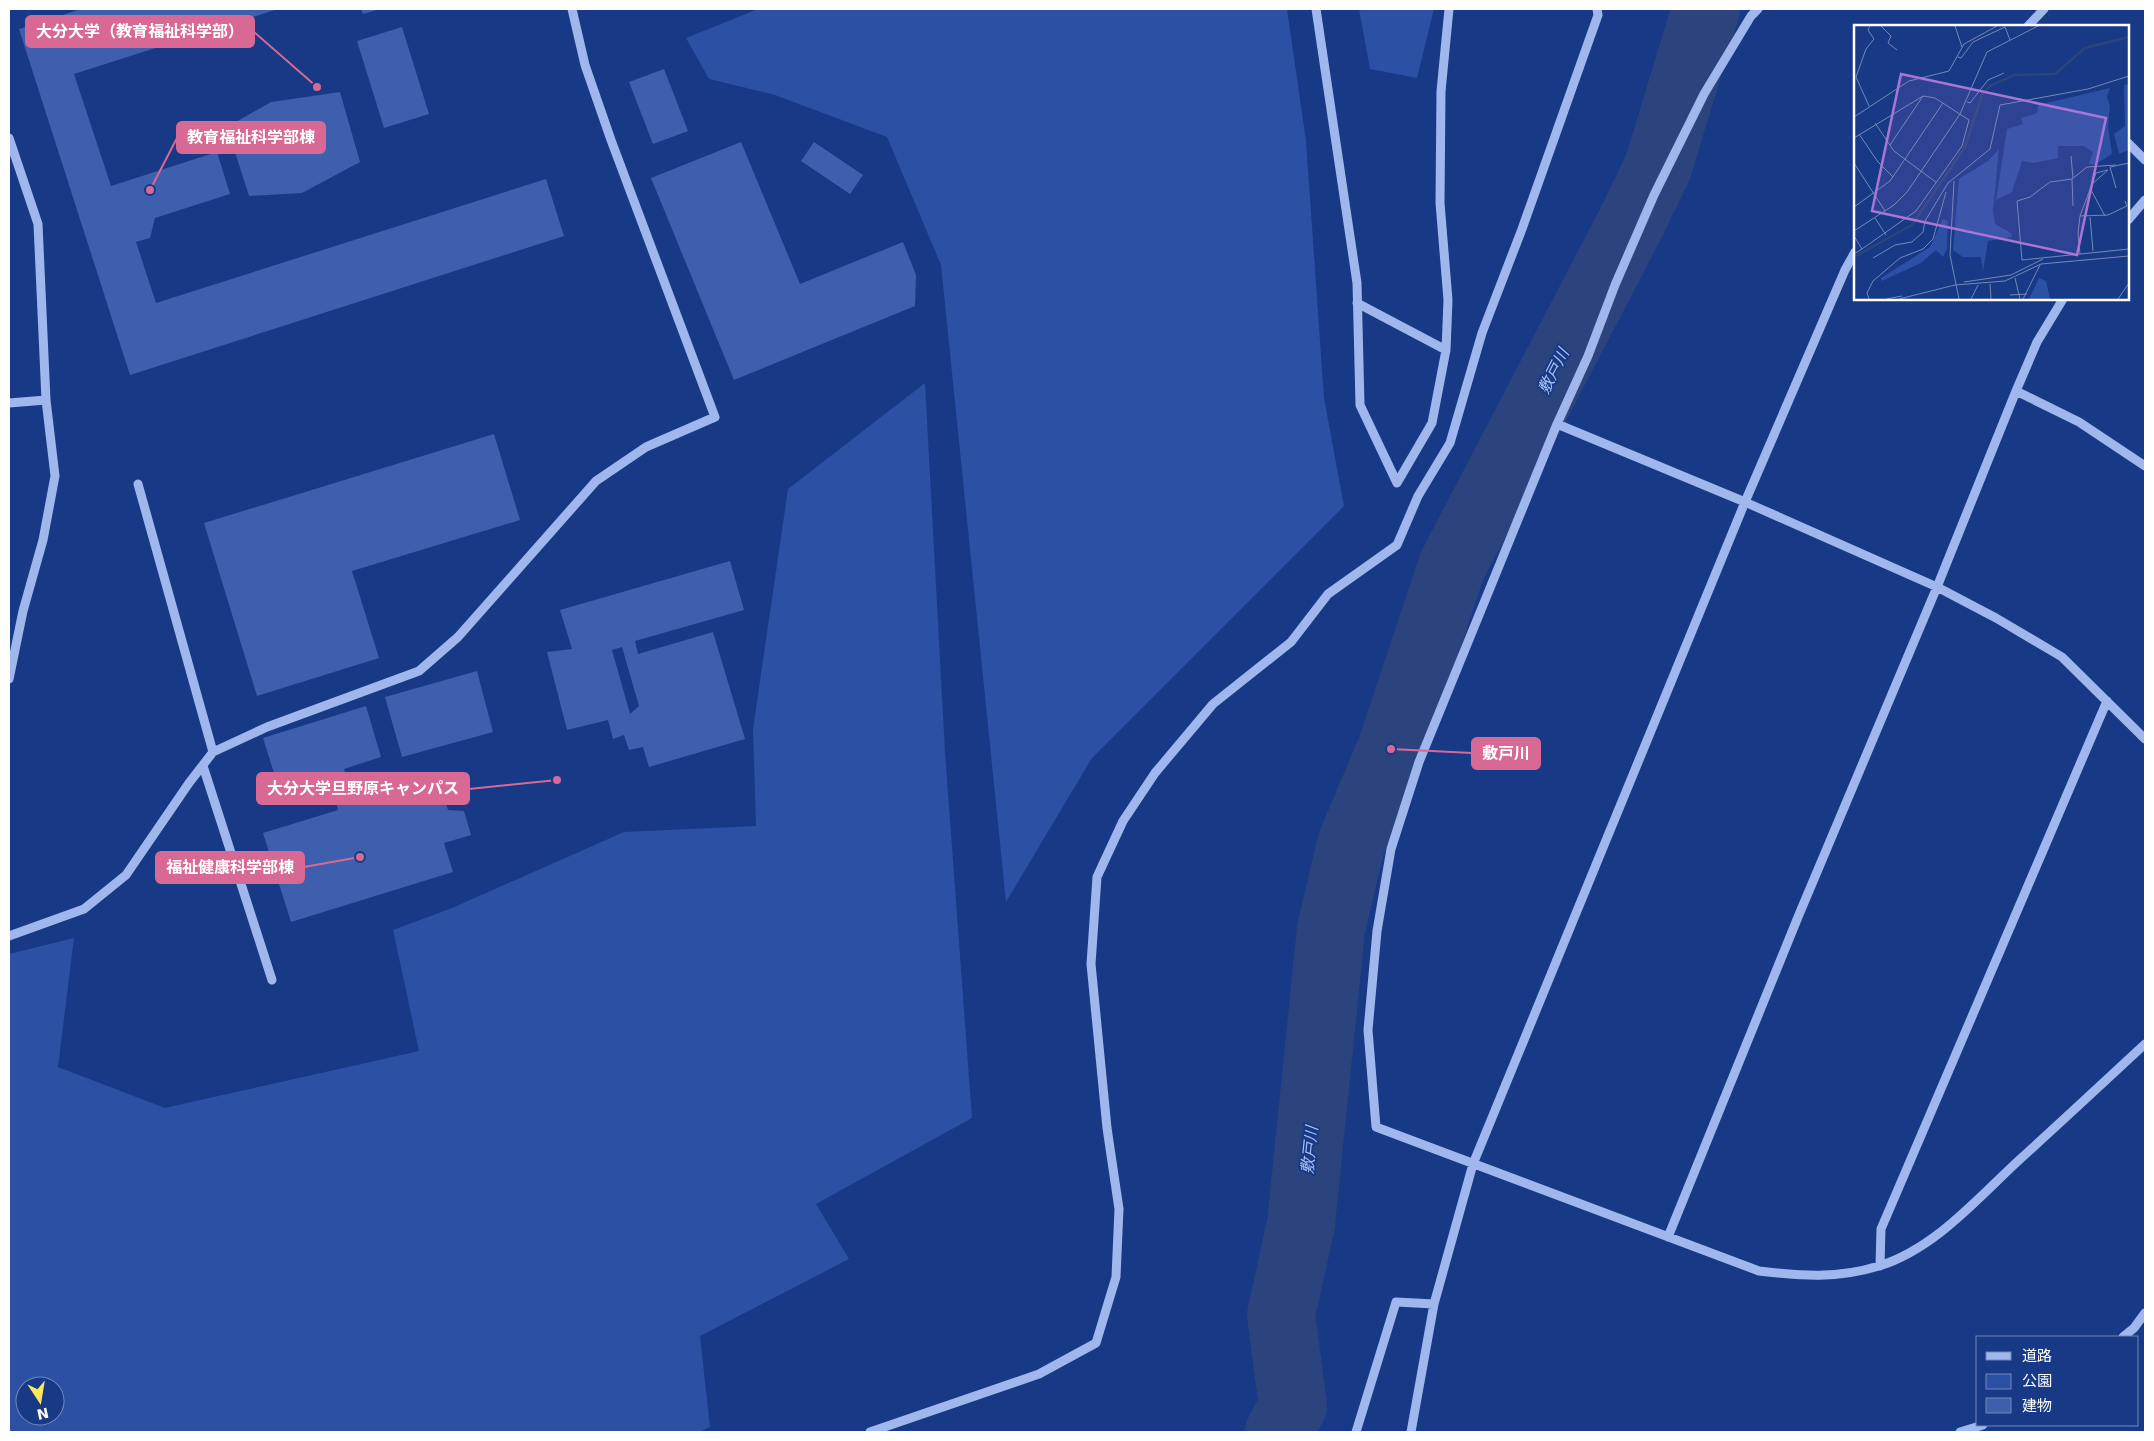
<svg xmlns="http://www.w3.org/2000/svg" width="2154" height="1441" font-family="'DejaVu Sans','Noto Sans JP',sans-serif">
<style>
.green{fill:#2b50a4;fill-rule:evenodd}
.lines{fill:none;stroke-linecap:round;stroke-linejoin:round}
.river{stroke:#2c447d;stroke-width:68}
.building{fill:#3d5fad;fill-rule:evenodd}
.minor{stroke:#9fb7ec;stroke-width:9}
.labels{text-anchor:middle;stroke-width:4;stroke-linejoin:round;paint-order:stroke}
.water-label{font-size:16px;font-style:italic;fill:#aac1f4;stroke:#183986}
.inset-river{fill:none;stroke:#2c447d;stroke-width:2.5}
.inset-road{fill:none;stroke:#7488b6;stroke-width:1}
.view{fill:#a976d5;fill-opacity:0.15;stroke:#a976d5;stroke-width:2.5}
.inset-edge{fill:none;stroke:#fff;stroke-width:2.5}
.leader{fill:none;stroke:#d76994;stroke-width:2}
.callout-dot{fill:#d76994;stroke:#183986;stroke-width:2}
.callout{fill:#d76994;stroke:#d76994;stroke-width:2}
.callout-label{font-size:16px;text-anchor:middle;font-weight:bold;fill:#fff}
</style>
<rect width="100%" height="100%" fill="#183986"/>
<!-- green -->
<path class="green" d="M758,9h529l19,132 18,257 20,108 -252,252 -86,144 -65,-637 -54,-128 -112,-42 -66,-16 -23,-41z
M1359,9h75l-17,69 -47,-9z
M925,383l20,369 27,366 -156,86 33,55 -149,77 10,91 -11,5h-690v-478l65,-16 -16,129 107,41 254,-57 -26,-121 59,-22 172,-76 132,-6 -3,-97 35,-240zM25,1386h30v30h-30z"/>
<g class="lines">
<!-- river -->
<path class="river" d="M1279,1432l14,-26 -12,-91 20,-91 30,-295 20,-85 40,-95 61,-183 180,-345 26,-54 48,-158"/>
</g>
<!-- building -->
<path class="building" d="M81,9h197l-204,65 37,112 106,-34 13,42 -75,24 -5,20 -14,4 20,61 390,-124 18,57 -434,139 -111,-346z
M361,9h19l-17,5z
M402,27l27,87 -45,14 -27,-87z
M664,69l24,62 -35,13 -24,-62z
M340,92l20,70 -58,31 -53,3 -22,-69 44,-25z
M741,142l59,142 103,-42 13,33 -1,31 -181,74 -83,-202z
M814,142l49,33 -13,19 -49,-33z
M494,434l26,86 -168,51 27,87 -122,38 -53,-173z
M730,561l14,49 -109,31 3,13 75,-22 32,107 -96,28 -6,-20 -14,3 -5,-15 -11,4 -5,-19 -41,10 -20,-78 25,-3 -12,-39zM622,647l17,59 -9,8 -18,-64z
M477,671l16,61 -91,25 -17,-60z
M366,706l15,51 -37,12 10,36 85,-26 9,31 16,1 7,24 -27,8 9,29 -162,50 -28,-89 75,-23 -9,-37 -50,16 -16,-51z"/>
<g class="lines">
<!-- minor -->
<path class="minor" d="M1316,9l41,274 3,122 37,78
M1758,9l-7,7 -47,78 -50,101 -39,90 -27,71 -31,68 -138,338 -28,87 -14,82 -9,99 8,97 383,144c43,5 78,8 120,-5 55,-17 97,-66 138,-104 43,-39 86,-79 128,-118
M2028,26l16,-17
M9,138l29,86 8,176 -37,3
M2128,143l17,17
M2128,220l17,-20
M1357,303l89,47 -14,73 -35,60
M1446,350l2,-50 -8,-97 1,-112 8,-82
M2016,391l63,31 66,44
M1557,424l188,78 192,85 59,31 66,39 83,82
M138,484l75,268 54,-25 152,-56 39,-34 138,-156 50,-34 69,-30 -104,-277 -26,-75 -13,-56
M9,679l14,-68 20,-71 12,-64 -9,-76
M203,766l69,214
M9,936l75,-27 42,-34 63,-92 24,-31
M1668,1237l130,-320 139,-330 79,-196 21,-49 26,-43
M1880,1266l1,-37 226,-528
M2123,1337l11,-9 11,-15
M870,1432l169,-58 57,-31 20,-66 3,-68 -12,-81 -16,-164 6,-87 26,-56 32,-48 58,-69 78,-62 37,-48 69,-49 21,-49 32,-53 32,-110 40,-104 76,-214 -1,-6
M1356,1432l40,-130 38,2
M1411,1432l23,-128 39,-140 272,-662 100,-232 10,-18
M1960,1432l23,-7"/>
</g>
<g class="labels">
<!-- water labels -->
<g class="water-label">
<text transform="translate(1553 371) rotate(-63)" y="6">敷戸川</text>
<text transform="translate(1309 1150) rotate(-84)" y="6">敷戸川</text>
</g>
</g>
<!-- overview -->
<g transform="translate(1854 25)">
<rect width="275" height="275" fill="#183986"/>
<path d="M275,59v66l-10,4 -5,-20 11,-8 -1,-41zM256,63l-3,9 3,9 -2,20 4,28 -16,10h-7l4,-12 -9,-6h-26v12l-24,5 -12,-2 -10,31 -16,8 11,-71 16,-5 -2,-6 16,-5 1,-8zM145,124l-6,62 2,13 16,9 1,4 -24,4 -5,31 -2,-15h-18l-10,-7 6,-71 29,-18zM89,194l5,2 -1,28 -4,8 -7,-7 -15,13 -39,18 -1,-3 49,-31zM185,253l7,3 4,18h-21z" fill="#2b50a4"/>
<path class="inset-river" d="M0,232l58,-32 53,-78 17,-52 8,-9 24,-11 41,-1 30,-26 44,-11"/>
<path class="inset-road" d="M27,1l10,10 -3,7 9,7M101,1l7,21M104,32l3,1 12,-16 32,-15 5,13M113,77l3,1 18,-23 16,-7M15,81l-13,-29 10,-28 8,-10 -6,-9 2,-4M0,92l55,-36 40,-10 15,-27 33,-18M21,98l19,28 43,32M5,109l19,28 15,15M0,113l69,-42 12,2 34,22 -7,26 -46,65 -54,38M36,120l33,-49M217,131l2,22M0,138l31,48M218,154l15,-12 29,-2M100,156l-4,74 9,44M236,163l15,28M262,163l-6,-21 19,-4M219,181l-1,-27 -22,3 -20,15 -13,4 5,59 107,-11M0,182l36,-26 53,-78M226,191l12,-32 16,-14 -12,3 -4,11M236,192l3,34M21,193l11,17M0,206l40,-26 13,-13 53,-78 27,-62 51,-26M0,211l8,13 -8,5M226,229l-2,-21 2,-17 28,-1 19,-9 -2,-5M19,233l22,-13 17,-3 11,-10 2,-11 23,-38 42,-34 10,-44 88,-16 41,-13M161,253l5,21M110,257l47,-7 32,-16M136,259l1,15M156,270l17,-1M15,274l-2,-6 6,-12 27,-23 23,-9 10,-10 13,-47M32,274l16,-3M45,274l56,-14 50,-4 36,-17 88,-8M117,274l7,-14M169,274l17,-34M264,274l11,-16"/>
<path class="view" d="M47,49l205,44 -29,137 -205,-44z"/>
<rect width="275" height="275" class="inset-edge"/>
</g>
<!-- callouts -->
<path class="leader" d="M317 87L254 32M150 190L177 138M1391 749L1472 753M557 780L469 789M360 857L304 867"/>
<g class="callout-dot">
<circle cx="317" cy="87" r="5"/>
<circle cx="150" cy="190" r="5"/>
<circle cx="1391" cy="749" r="5"/>
<circle cx="557" cy="780" r="5"/>
<circle cx="360" cy="857" r="5"/>
</g>
<g class="callout">
<rect x="26" y="16" width="228" height="31" rx="5"/>
<rect x="177" y="122" width="148" height="31" rx="5"/>
<rect x="1472" y="738" width="68" height="31" rx="5"/>
<rect x="257" y="773" width="212" height="31" rx="5"/>
<rect x="156" y="852" width="148" height="31" rx="5"/>
</g>
<g class="callout-label">
<text x="140" y="37">大分大学（教育福祉科学部）</text>
<text x="251" y="143">教育福祉科学部棟</text>
<text x="1506" y="759">敷戸川</text>
<text x="363" y="794">大分大学旦野原キャンパス</text>
<text x="230" y="873">福祉健康科学部棟</text>
</g>
<!-- border -->
<rect width="2154" height="1441" fill="none" stroke="#ffffff" stroke-width="20"/>
<!-- legend -->
<rect x="1976" y="1336" width="162" height="90" fill="#183986" stroke="#7488b6"/>
<rect x="1986" y="1352" width="25" height="8" fill="#9fb7ec" stroke="#7488b6"/>
<text x="2022" y="1361" font-size="15" fill="#ffffff">道路</text>
<rect x="1986" y="1374" width="25" height="15" fill="#2b50a4" stroke="#7488b6"/>
<text x="2022" y="1386" font-size="15" fill="#ffffff">公園</text>
<rect x="1986" y="1398" width="25" height="15" fill="#3d5fad" stroke="#7488b6"/>
<text x="2022" y="1411" font-size="15" fill="#ffffff">建物</text>
<!-- north arrow -->
<g transform="translate(40 1401) rotate(168)"><circle r="24" fill="#183986" stroke="#7488b6"/>
<path d="M0-4L9 19L0 12L-9 19Z" fill="#ffe75a"/>
<text y="-8" font-size="14" font-weight="bold" text-anchor="middle" fill="#ffffff">N</text>
</g>
</svg>
